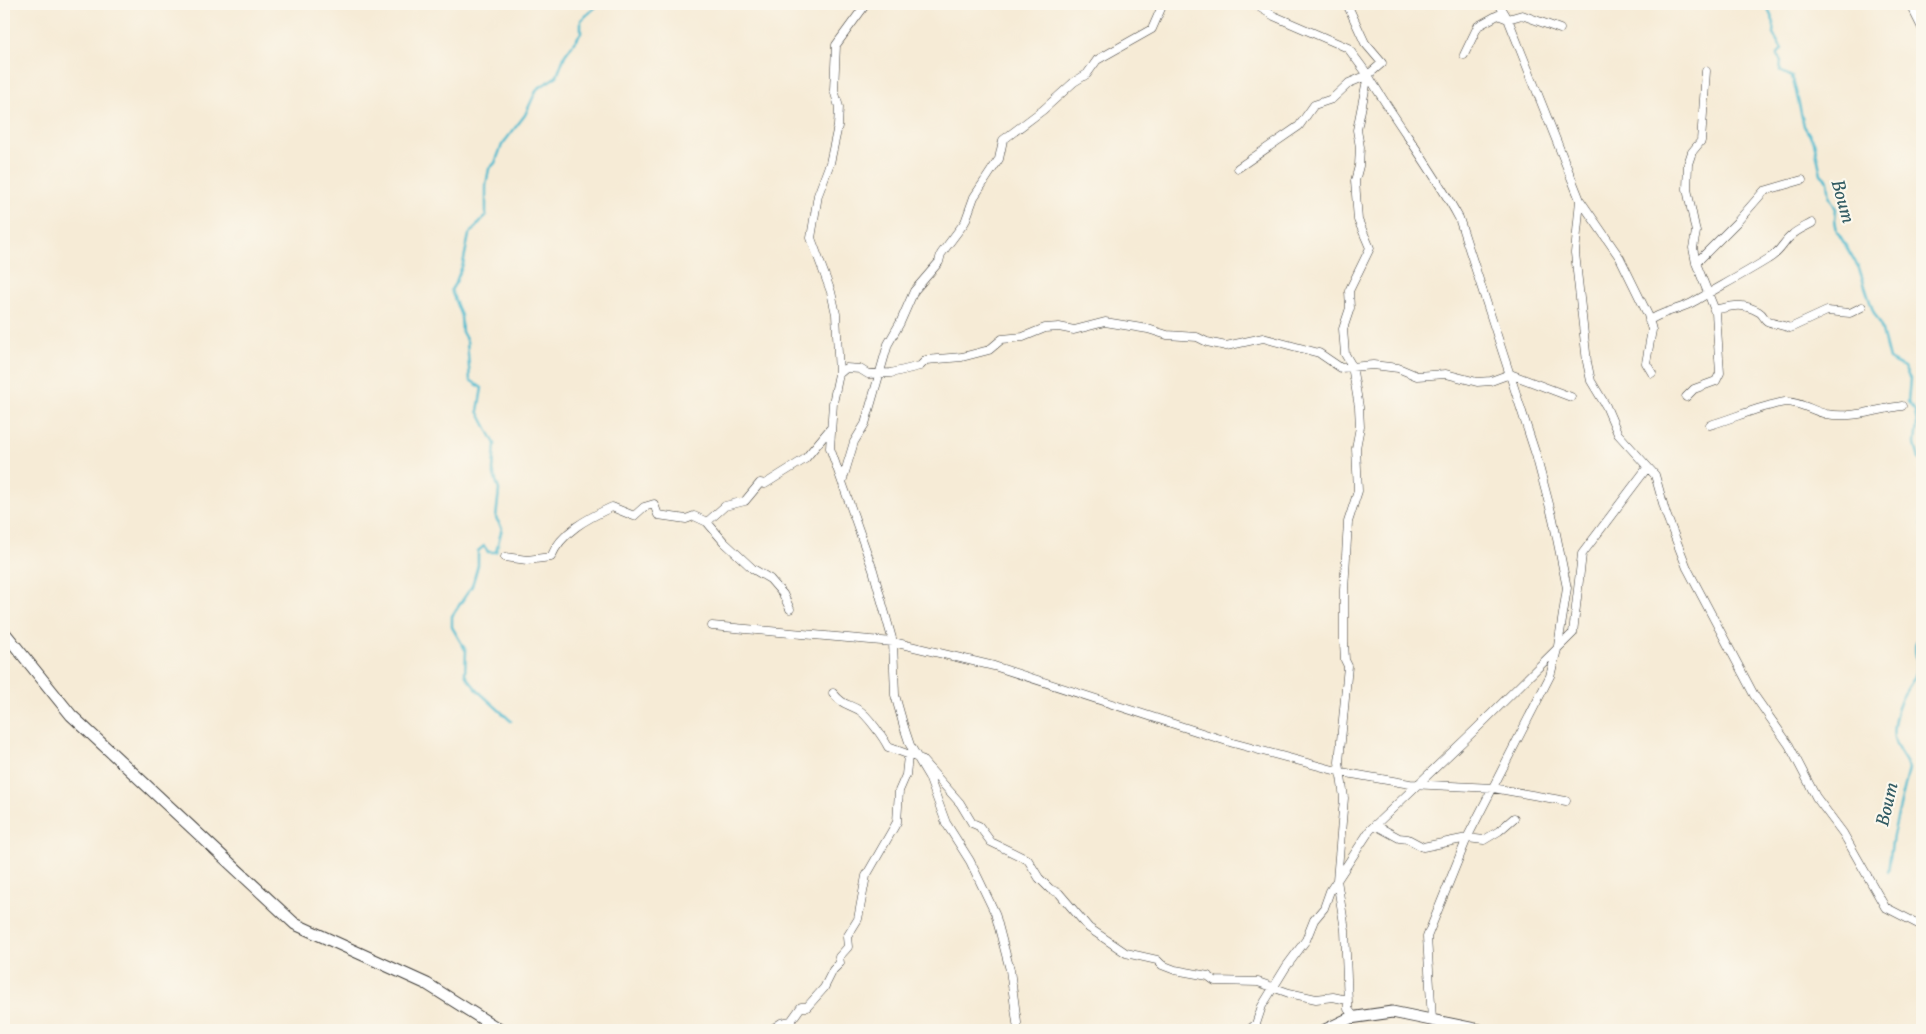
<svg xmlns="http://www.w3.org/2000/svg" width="1926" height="1034" font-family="Vollkorn,serif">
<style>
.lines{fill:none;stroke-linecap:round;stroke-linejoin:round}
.stream{stroke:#52bbcf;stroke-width:2.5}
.street-casing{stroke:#3d3b38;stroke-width:9}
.secondary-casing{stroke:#3d3b38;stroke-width:13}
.street{stroke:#fff;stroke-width:8}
.secondary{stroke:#fff;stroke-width:11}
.labels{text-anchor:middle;stroke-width:4.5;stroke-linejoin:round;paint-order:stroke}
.water-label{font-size:19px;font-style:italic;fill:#325c64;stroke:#fbf7ec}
</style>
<rect width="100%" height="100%" fill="#fbf7ec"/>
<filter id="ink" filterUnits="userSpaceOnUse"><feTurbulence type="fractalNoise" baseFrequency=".02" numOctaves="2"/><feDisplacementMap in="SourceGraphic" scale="10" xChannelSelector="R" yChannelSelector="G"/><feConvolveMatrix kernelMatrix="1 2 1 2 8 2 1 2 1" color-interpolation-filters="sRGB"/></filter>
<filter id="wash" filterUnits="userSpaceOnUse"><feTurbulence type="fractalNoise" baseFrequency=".0096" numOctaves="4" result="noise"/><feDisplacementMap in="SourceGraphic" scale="20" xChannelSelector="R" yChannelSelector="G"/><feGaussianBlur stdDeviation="1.12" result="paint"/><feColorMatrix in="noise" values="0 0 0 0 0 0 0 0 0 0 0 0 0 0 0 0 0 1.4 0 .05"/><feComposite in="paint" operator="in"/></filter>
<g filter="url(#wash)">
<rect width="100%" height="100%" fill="#f6ebd6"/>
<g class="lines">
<!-- stream -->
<path class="stream" d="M1766,4l8,19 -1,11 9,15 -5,6 4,6 -1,10 12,6 2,6 10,43 10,16 7,32 7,7 2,17 6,11 -1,11 2,11 22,37 14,43 7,12 9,36 15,8 6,12 -2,23 7,9 2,13 -2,20 4,15 3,2
M1922,520v5
M511,721l-33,-30 -10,-12 -3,-5 1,-23 -14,-24v-11l20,-30 6,-21v-14l6,-5 4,6h8l6,-24 -6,-10 3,-28 -6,-19 2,-27 -17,-33 4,-23 -12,-8 -3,-39 -5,-9 -1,-16 -10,-26 5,-8 7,-18 6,-29 17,-20v-30l3,-16 6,-6 7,-18 23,-30 12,-26 20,-13 8,-21 16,-22v-13l18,-16
M1888,872l5,-37 16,-66c-3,-10 -11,-17 -14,-27 -4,-12 1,-31 6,-42 4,-10 12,-17 15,-27 5,-16 -8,-24 6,-41"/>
</g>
</g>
<g filter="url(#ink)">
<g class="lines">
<!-- street casing -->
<g class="street-casing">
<path id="street" d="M866,4l-30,41 -2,45 5,17 -1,19 -8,37 -12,32 -7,43 20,54 5,22 3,60 -6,29 -3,45 43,122 20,72 2,53 9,32 6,18 19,32 17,46 24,38 25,52 15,57 8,60
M1254,4l20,12 74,32 20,27 14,-12 -17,-20 -18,-39
M1499,4l9,15 72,181 -5,53 12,109 4,19 15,25 12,28 37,41 11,39 21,54 67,127 35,50 27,52 27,36 42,74 37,19
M1910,4l12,24
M1464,55l14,-29 20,-11 10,4 14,-4 38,14
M1238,168l61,-42 15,-21 18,-6 17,-16 19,-8
M1580,200l40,58 28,57 4,15 -6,33 6,10
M1696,263l41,-41 27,-31 38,-11
M1714,310c18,-4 28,-8 45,2 4,2 5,7 8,9 6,3 16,4 23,7l37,-17 23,2 12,-6
M1649,321c12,-10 32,-11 46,-20 24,-14 49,-27 73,-42 14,-8 14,-16 24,-24 5,-5 13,-8 20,-12
M839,374l7,-6 14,1 8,5 23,-1 29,-7 6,-6 36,-3 27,-7 13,-11 21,-2 22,-9 14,-1 15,3 31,-8 43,7 19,6 30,2 10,5 19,4 37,-8 56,15 22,15 32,-3 25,3 19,8 29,-2 31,8 14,-1 19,-7 61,23
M1686,397l8,-8 22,-8 4,-8 -4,-60 -20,-50 -3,-15 3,-16 -9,-43 1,-25 4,-12 9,-11 5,-70
M1710,425c24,-7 50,-19 75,-23 13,-1 28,9 41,12 26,5 51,-5 76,-8
M842,482l12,-40 11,-18 23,-80 12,-21 14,-32 25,-29 2,-8 24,-32 9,-25 25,-38 4,-19 40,-30 31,-28 13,-8 10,-14 55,-31 11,-25
M707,522l17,20 29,27 17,10 13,15 7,15
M505,557l22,3 24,-3c10,-25 37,-39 61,-50l22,9 10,-9 10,-3 4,11 28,4 8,-3 13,6 18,-16 20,-5 15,-18 5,1 40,-25 25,-30
M712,626l181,16 101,24 239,77 108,29 69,12 83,4 73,13
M833,693c10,12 13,10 26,17 8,5 25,28 29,37l33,12 39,44 12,20 7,3 12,16 37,18 11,18 11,11 9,4 30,35 37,25 31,7 5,5 13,5 33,6 7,5 43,1 31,11 27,6 17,-2 14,3
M1375,825l24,13 9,1 15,8 44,-9 17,2 15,-9 15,-13
M1355,1018l-7,-9v-6l-3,-73 -8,-50 7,-82 -5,-36 9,-96 -3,-6 -1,-18v-52l4,-68 10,-31 -2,-43 4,-21 -1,-20 -7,-41 -7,-12 -2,-25 7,-21 -1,-17 21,-43 -12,-28 -3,-39 4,-15 1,-19 -3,-17 11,-55c29,49 64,93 91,143l77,237 17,64 14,69 -9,58 -8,30 -83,162 -40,99 5,83
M771,1030l10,-7 10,-2 10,-14h6l17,-19 9,-18 7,-7 -1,-6 9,-10 -1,-10 11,-18 8,-43 31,-54 2,-31 7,-16 2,-19
M1249,1030l7,-6 6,-18 24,-39 20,-27 8,-20 10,-12 6,-17 40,-61 106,-101 97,-96 9,-79 65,-86"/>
</g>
<!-- secondary casing -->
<g class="secondary-casing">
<path id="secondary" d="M4,632l67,83 224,209 132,60 73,46
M1325,1030l25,-12 42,-6 88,18"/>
</g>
<!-- street -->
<use href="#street" class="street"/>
<!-- secondary -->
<use href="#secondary" class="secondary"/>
</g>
</g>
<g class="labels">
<!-- water labels -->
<g class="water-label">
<text transform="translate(1844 201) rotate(74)" y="7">Boum</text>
<text transform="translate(1886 804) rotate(-77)" y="7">Boum</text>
</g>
</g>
<!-- margin -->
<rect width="1926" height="1034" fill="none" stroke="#fbf7ec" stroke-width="20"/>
</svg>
